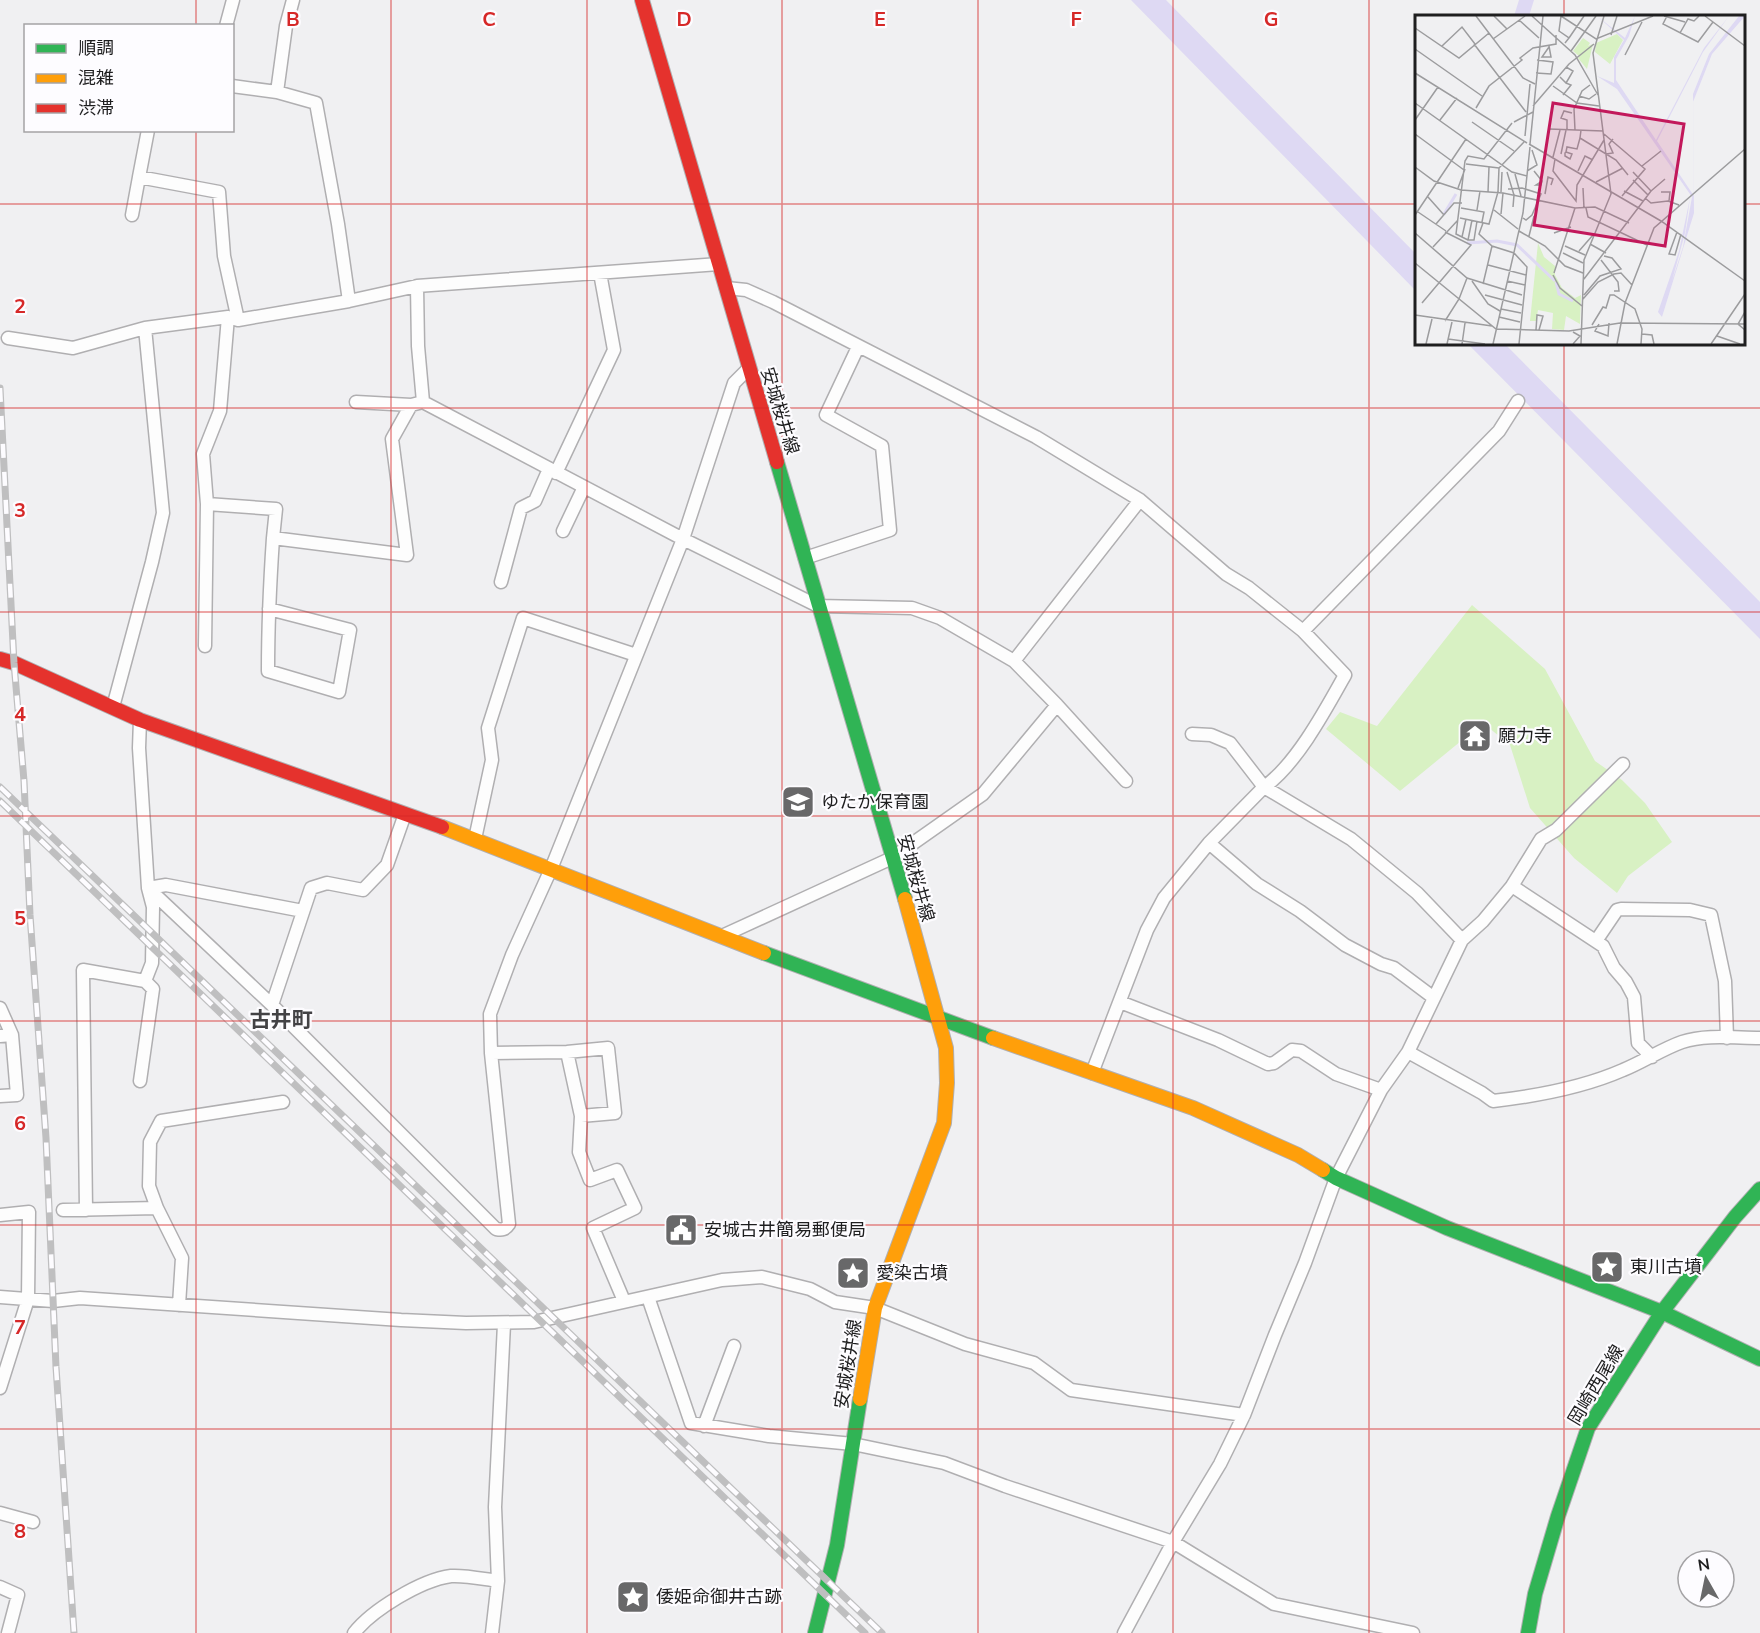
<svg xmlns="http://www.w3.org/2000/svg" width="1760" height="1633" font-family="'Nunito Sans','Noto Sans JP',sans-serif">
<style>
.green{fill:#d8f1c3}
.water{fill:#ded9f3}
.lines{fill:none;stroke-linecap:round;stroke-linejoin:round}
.street-casing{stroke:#b0afb1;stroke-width:15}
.fast-casing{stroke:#b0afb1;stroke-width:16}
.slow-casing{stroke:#b0afb1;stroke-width:16}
.jam-casing{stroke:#b0afb1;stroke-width:16}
.street{stroke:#fdfdfd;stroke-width:12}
.fast{stroke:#30b455;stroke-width:14}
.slow{stroke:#ff9f0a;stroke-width:14}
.jam{stroke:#e5322d;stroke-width:14}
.rail-casing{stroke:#bfbfc0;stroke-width:7}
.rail{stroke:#fdfcff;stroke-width:4.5;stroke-dasharray:14;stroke-linecap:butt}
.grid{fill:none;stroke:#d62828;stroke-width:1.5;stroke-opacity:0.55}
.labels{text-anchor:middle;stroke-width:4.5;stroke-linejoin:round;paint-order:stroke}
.street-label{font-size:18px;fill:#1e1e1f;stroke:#fdfcff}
.poi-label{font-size:18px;fill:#1e1e1f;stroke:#fdfcff;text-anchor:start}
.quarter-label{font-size:21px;font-weight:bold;fill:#434245;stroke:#fdfcff}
.inset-river{fill:none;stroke:#ded9f3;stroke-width:3}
.inset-road{fill:none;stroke:#9c9c9e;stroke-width:1.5}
.view{fill:#c2185b;fill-opacity:0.15;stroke:#c2185b;stroke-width:3}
.inset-edge{fill:none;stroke:#1e1e1f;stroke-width:3}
.grid-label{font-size:20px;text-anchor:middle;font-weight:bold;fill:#d62828;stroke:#fdfcff;stroke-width:4.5;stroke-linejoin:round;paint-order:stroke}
</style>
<rect width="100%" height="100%" fill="#f0f0f2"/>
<!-- green -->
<path class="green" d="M1472,605l73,64 50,92 27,19 23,23 27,39 -44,34 -11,17 -43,-35 -44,-50 -20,-63 -27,-22 -83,68 -74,-62 14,-17 37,14z"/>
<!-- water -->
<path class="water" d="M1131,0h35l250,254v37z
M1519,0h15l-5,16h-15z
M1468,344h37l255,258v37z"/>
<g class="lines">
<!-- street casing -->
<g class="street-casing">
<path id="street" d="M293,0l-7,26 -9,66 39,11 22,121 11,77
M226,26l7,-26
M232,86l45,6
M148,130l-9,47 80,15 5,64 14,64
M132,215l7,-38
M417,286l1,60 5,56 260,137 135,67 94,2 28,10 74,43 43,44 69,76
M726,288l20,2 27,12 263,135 104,63 86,74 23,14 54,43 42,44c-19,34 -49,90 -81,112l-55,56 -45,55 -17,32 -55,143
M8,338l65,10 72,-20 83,-11 10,3 111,-19 68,-15 302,-22
M356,402l55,3
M556,473l58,-123 -14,-77
M207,504l69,5 -3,29
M563,531l21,-44
M805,558l85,-28 -8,-84 -56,-31 32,-68
M501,582l20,-74 14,-7 14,-32
M269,609l81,21 -11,62 -71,-21c0,-45 2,-89 5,-133l134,17 -15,-116 19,-34 12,-3
M1303,631l196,-200 19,-30
M205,646l2,-142 -4,-50 17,-43 8,-94
M1014,661l126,-161
M113,707l39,-145 11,-49 -18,-185
M140,720l-1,28 9,140 124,117 224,224c6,1 9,1 13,-5l-18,-171 -1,-39 22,-59 39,-86 132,-330 51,-156 14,-14
M475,839l17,-79 -4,-32 35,-110 113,37
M1209,843l48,41 43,27 45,34 36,19 13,4 40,30
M1512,886l91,60 11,22 12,14 8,15 4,46 14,14
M722,936l170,-78 91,-64 74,-89
M1462,940l21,-19 29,-35 29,-47 15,-9 67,-66
M1596,941l21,-31 4,-1 69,1 21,5 14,66 2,57
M145,981l7,-18 1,-56 -5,-19 18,-3 137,26
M1120,1002l98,38 50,24 6,-1 18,-13 9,1 35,23 45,16
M272,1005l39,-117 16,-5 36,7 24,-25 18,-51
M0,1008l12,27 5,60 -17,1
M0,1036l12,-1
M567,1052l14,64 -2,36 11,28 27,-10 18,38 -42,20 31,73
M1408,1052l74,41 11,8c44,-5 89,-13 130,-31 20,-8 39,-21 59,-28 24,-8 53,-4 78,-4
M491,1053l76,-1 41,-4 7,65 -34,3
M157,1208l-8,-22 1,-44 11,-21 122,-19
M63,1210l94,-2 25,50 -3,47
M86,1210l-3,-240 62,11 8,8 -13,92
M0,1215l29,-3 -1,87 -28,89
M0,1297l53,4 27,-3 321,22 65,3 68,-1 188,-42 40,-3 48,12 25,13 40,6 90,36 69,19 37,27 173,25
M648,1297l43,126 78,13 84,8 91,19 61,23 168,56 101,62 139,29
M704,1426l30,-80
M0,1513l33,9
M0,1587l18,8 -10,38
M354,1633c18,-23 67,-53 97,-57 14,-1 32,3 47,5
M492,1633l6,-52 -3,-74 9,-183
M1124,1633l49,-91 47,-78 24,-49 31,-80 30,-72 31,-85 45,-88 27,-38 54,-112 -45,-47 -66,-54 -87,-52 -34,-44 -19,-8 -19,-1"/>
</g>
<!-- fast casing -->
<g class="fast-casing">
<path id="fast" d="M777,462l128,437
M764,953l229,85
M1323,1170l13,8 111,50 215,84 98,47
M815,1633l22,-88 23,-146
M1528,1633l7,-39 23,-78 30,-88 74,-116 73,-95 25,-28"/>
</g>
<!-- slow casing -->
<g class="slow-casing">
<path id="slow" d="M442,827l322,126
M993,1038l200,70 105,47 25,15
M860,1399l15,-91 69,-185 3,-40 -1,-35 -41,-149"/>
</g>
<!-- jam casing -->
<g class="jam-casing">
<path id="jam" d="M642,0l135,462
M0,659l14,4 126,57 302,107"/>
</g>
<!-- street -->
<use href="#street" class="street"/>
<!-- fast -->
<use href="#fast" class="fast"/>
<!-- slow -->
<use href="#slow" class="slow"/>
<!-- jam -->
<use href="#jam" class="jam"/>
<!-- rail casing -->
<g class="rail-casing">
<path id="rail" d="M0,388l14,275 10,118 6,134 16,223 10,229 18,266
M0,787l882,846
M0,801l865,832"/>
</g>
<!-- rail -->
<use href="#rail" class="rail"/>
</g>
<!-- grid -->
<path class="grid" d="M196,0v26M391,0v1633M587,0v1633M782,0v1633M978,0v1633M1173,0v1633M1369,0v1633M1564,0v16M196,130v1503M0,204h1416M1744,204h16M1564,344v1289M0,408h1760M0,612h1760M0,816h1760M0,1021h1760M0,1225h1760M0,1429h1760"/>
<!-- icons -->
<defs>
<g id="temple-square" transform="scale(1.725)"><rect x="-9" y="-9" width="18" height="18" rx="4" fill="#686869" stroke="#fdfcff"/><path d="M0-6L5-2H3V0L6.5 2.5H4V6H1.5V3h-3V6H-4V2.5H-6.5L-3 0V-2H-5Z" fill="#fff"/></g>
<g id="school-square" transform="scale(1.725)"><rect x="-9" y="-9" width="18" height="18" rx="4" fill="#686869" stroke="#fdfcff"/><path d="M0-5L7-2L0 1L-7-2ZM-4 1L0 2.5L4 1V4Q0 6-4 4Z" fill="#fff"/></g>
<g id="civic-square" transform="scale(1.725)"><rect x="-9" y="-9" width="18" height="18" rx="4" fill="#686869" stroke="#fdfcff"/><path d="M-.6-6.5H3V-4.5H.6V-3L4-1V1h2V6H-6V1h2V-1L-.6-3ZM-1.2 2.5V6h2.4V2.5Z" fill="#fff"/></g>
<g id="sight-square" transform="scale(1.725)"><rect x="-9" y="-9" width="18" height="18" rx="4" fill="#686869" stroke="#fdfcff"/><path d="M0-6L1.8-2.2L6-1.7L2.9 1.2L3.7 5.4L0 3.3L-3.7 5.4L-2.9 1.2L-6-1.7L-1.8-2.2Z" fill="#fff"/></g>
</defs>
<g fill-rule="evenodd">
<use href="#temple-square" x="1475" y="736"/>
<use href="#school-square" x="798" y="802"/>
<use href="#civic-square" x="681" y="1230"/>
<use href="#sight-square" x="1607" y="1267"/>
<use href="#sight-square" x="853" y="1273"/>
<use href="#sight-square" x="633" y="1597"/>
</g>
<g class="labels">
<!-- street labels -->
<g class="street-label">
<text transform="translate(780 411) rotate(73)" y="6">安城桜井線</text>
<text transform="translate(916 878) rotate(74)" y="6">安城桜井線</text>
<text transform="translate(848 1364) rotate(-81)" y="6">安城桜井線</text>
<text transform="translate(1596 1385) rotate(-59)" y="6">岡崎西尾線</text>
</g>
<!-- poi labels -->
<g class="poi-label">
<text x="1498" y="742">願力寺</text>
<text x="821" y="808">ゆたか保育園</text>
<text x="704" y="1236">安城古井簡易郵便局</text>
<text x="1630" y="1273">東川古墳</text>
<text x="876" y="1279">愛染古墳</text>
<text x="656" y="1603">倭姫命御井古跡</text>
</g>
<!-- quarter labels -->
<g class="quarter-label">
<text x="281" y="1027">古井町</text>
</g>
</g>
<!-- overview -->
<g transform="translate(1415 15)">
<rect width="330" height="330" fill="#f0f0f2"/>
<path d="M202,19l6,6 -13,24 -15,-12 1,-9zM168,23l7,5 -2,3 5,-2 -6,25 -9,-11 10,-11 -9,9 -6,-5zM123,228l6,14 11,9v9l7,13 13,10 6,-3 -1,29 -14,-8 -2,14 -12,-1 1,-16 -15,-3 -2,11h-6z" fill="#d8f1c3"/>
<path d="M182,1l28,22 10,-22 -6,20 -13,23v21l40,60 48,-92 25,-32 -26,36 -46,89 37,55 -1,-102 16,-40 30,-38h6l-33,38 -19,48 1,111 -32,104 -4,-5 21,-61 11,-53 -5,35 -13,48 11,-34 9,-50 -75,-108 -20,-13 17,7v-26l10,-17z" fill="#ded9f3"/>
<path class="inset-river" d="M29,199l12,-20M52,228l30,-2 20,4 38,36M141,267l3,12 14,7"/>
<path class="inset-road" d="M61,1l47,62 12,6M79,1l13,13M117,1l43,39 23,40M146,1l35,23 57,-23M146,1l-2,15 10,7 -4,5M249,1l21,6M252,1l-4,8 35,18 15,-20M290,1l40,30M104,5l20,18M0,13l44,30 30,-25M265,18l8,-14 6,2 5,-5M196,20l6,-19M154,23l15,-22M78,24l32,-23M59,29l52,68M27,31l20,-19 13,17M134,32l-7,10h9l-2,-11M0,34l67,47M156,36l25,-35M210,40l17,-33M0,58l112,70M121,58l15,1 2,-12 -16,-2M145,62l6,6 3,-5 4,-7 -7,-4M138,71l24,17 22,3M148,80l8,-10 -5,-2M164,81l10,3 7,-5M0,88l97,69 15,4M118,91l36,-42 25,-20M61,93l13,-22 33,-26 -2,-2 13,-10 23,-4v-9M0,105l23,-33M25,105l17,-22M57,107l42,29M99,107l19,-10M134,114l54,2M152,115v-10l-6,-2 3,-7 8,2M160,115l-1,-21 8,-18 8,-6M166,115l-1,8 36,22 12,15M0,119l49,36M189,119l41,35 -23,27M110,121l5,-52M114,129l132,77 84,60M115,129l13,-128M151,137l6,2 -2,5 -5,-3v-3l1,-1 1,-5 10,2 3,-11M146,139l5,-24M191,139l7,-1 -4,-9 4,-5M138,142l7,-27M140,144l-2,12 23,30 1,-16 27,-45M51,149l33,4M227,151l19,-15M0,152l19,14 27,9 42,3 72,15 20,-1 34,16M112,156l10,-6 -5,-15M119,156l8,10 -1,4h-5l6,-4M163,156l7,-15 8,4M92,157l7,23 -1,12M100,159l6,22M218,165l15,15M181,167l27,-14M43,173l7,-19M168,173l1,20M93,174l14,-1 19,6 -9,21 -6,5 -3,-2M209,176l19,10M236,176l14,-12M73,177l1,-25M86,177l1,-20M246,177h9l-1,9M130,179l3,-17 5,2 -2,6M13,182l16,18M230,183l6,5 17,-2 11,4M46,193l23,4 -2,10M171,193l2,9 59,28M62,195l3,-19M79,195l24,19M3,197l28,19M86,199l2,-21M0,200l51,-76M45,203l29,6 9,-32 1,-24 25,-26M57,205l-4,20h6l3,-19M68,208l-4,11 13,12 22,7 13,14 -8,77M21,209l18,-21h8M104,216l26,15 20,20 18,7M262,217l-8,22 6,1 6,-21M0,218l52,45 55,17M139,218l17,-6M114,221l5,-20M47,222l4,-18M53,225l-12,-6 9,-73 3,-5 16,3 28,-36M175,229l16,9M150,231l20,9M18,232l25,-27M164,236l14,-16M148,238l20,10M186,245l17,22 1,9h-5M0,248l81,66 73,2 51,-8M73,250l38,10M139,258l21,-65M138,260l7,13 22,18M169,264l67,-88 -18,-19M57,266l16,23 12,7M92,266l18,4M68,269l9,-38M70,280l37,10M169,280l16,-19 21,-7 -9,-11 -8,-2M168,284l15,-17 16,-8 7,-1 11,12M7,288l49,-58 -26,-13M86,294l20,4M330,297l-7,12 7,6M0,300l77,11M84,302l21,5M30,306l14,-22 8,-21M205,308l125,1M184,309l-4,7 13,5 1,-13M177,310l11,-18 3,1 4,-13h4l21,14 7,20 -1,15M121,315l1,-15 6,1 -4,14M158,317l7,4 -7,8M227,319l10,1 2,9M302,321l23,8M33,324l37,5M11,329l6,-25M32,329l5,-22M47,329l3,-21M78,329l30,-131 7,-66M166,329l3,-84 27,-66 -18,-141 11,-37M202,329l8,-41 29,-75 91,-79M296,329l34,-50"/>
<path class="view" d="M138,88l131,21 -19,122 -131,-21z"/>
<rect width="330" height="330" class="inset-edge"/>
</g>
<g class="grid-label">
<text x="293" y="26">B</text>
<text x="489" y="26">C</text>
<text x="684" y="26">D</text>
<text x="880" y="26">E</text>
<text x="1076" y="26">F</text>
<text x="1271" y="26">G</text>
<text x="20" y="313">2</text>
<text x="20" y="517">3</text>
<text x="20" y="721">4</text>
<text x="20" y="925">5</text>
<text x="20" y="1130">6</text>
<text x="20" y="1334">7</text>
<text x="20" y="1538">8</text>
</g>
<!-- legend -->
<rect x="24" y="24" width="210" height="108" fill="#fdfcff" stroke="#a4a3a5" stroke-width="1.5"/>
<rect x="36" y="44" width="30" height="9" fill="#30b455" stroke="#a4a3a5" stroke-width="1.5"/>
<text x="78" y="54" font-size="18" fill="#1e1e1f">順調</text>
<rect x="36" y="74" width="30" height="9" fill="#ff9f0a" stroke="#a4a3a5" stroke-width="1.5"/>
<text x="78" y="84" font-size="18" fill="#1e1e1f">混雑</text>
<rect x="36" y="104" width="30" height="9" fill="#e5322d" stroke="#a4a3a5" stroke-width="1.5"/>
<text x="78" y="114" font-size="18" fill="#1e1e1f">渋滞</text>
<!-- north arrow -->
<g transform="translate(1706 1579) rotate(351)"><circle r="28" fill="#fdfcff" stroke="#a4a3a5" stroke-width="1.5"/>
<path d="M0-4.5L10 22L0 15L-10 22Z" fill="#686869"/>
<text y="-9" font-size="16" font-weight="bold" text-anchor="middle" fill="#1e1e1f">N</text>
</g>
</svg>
